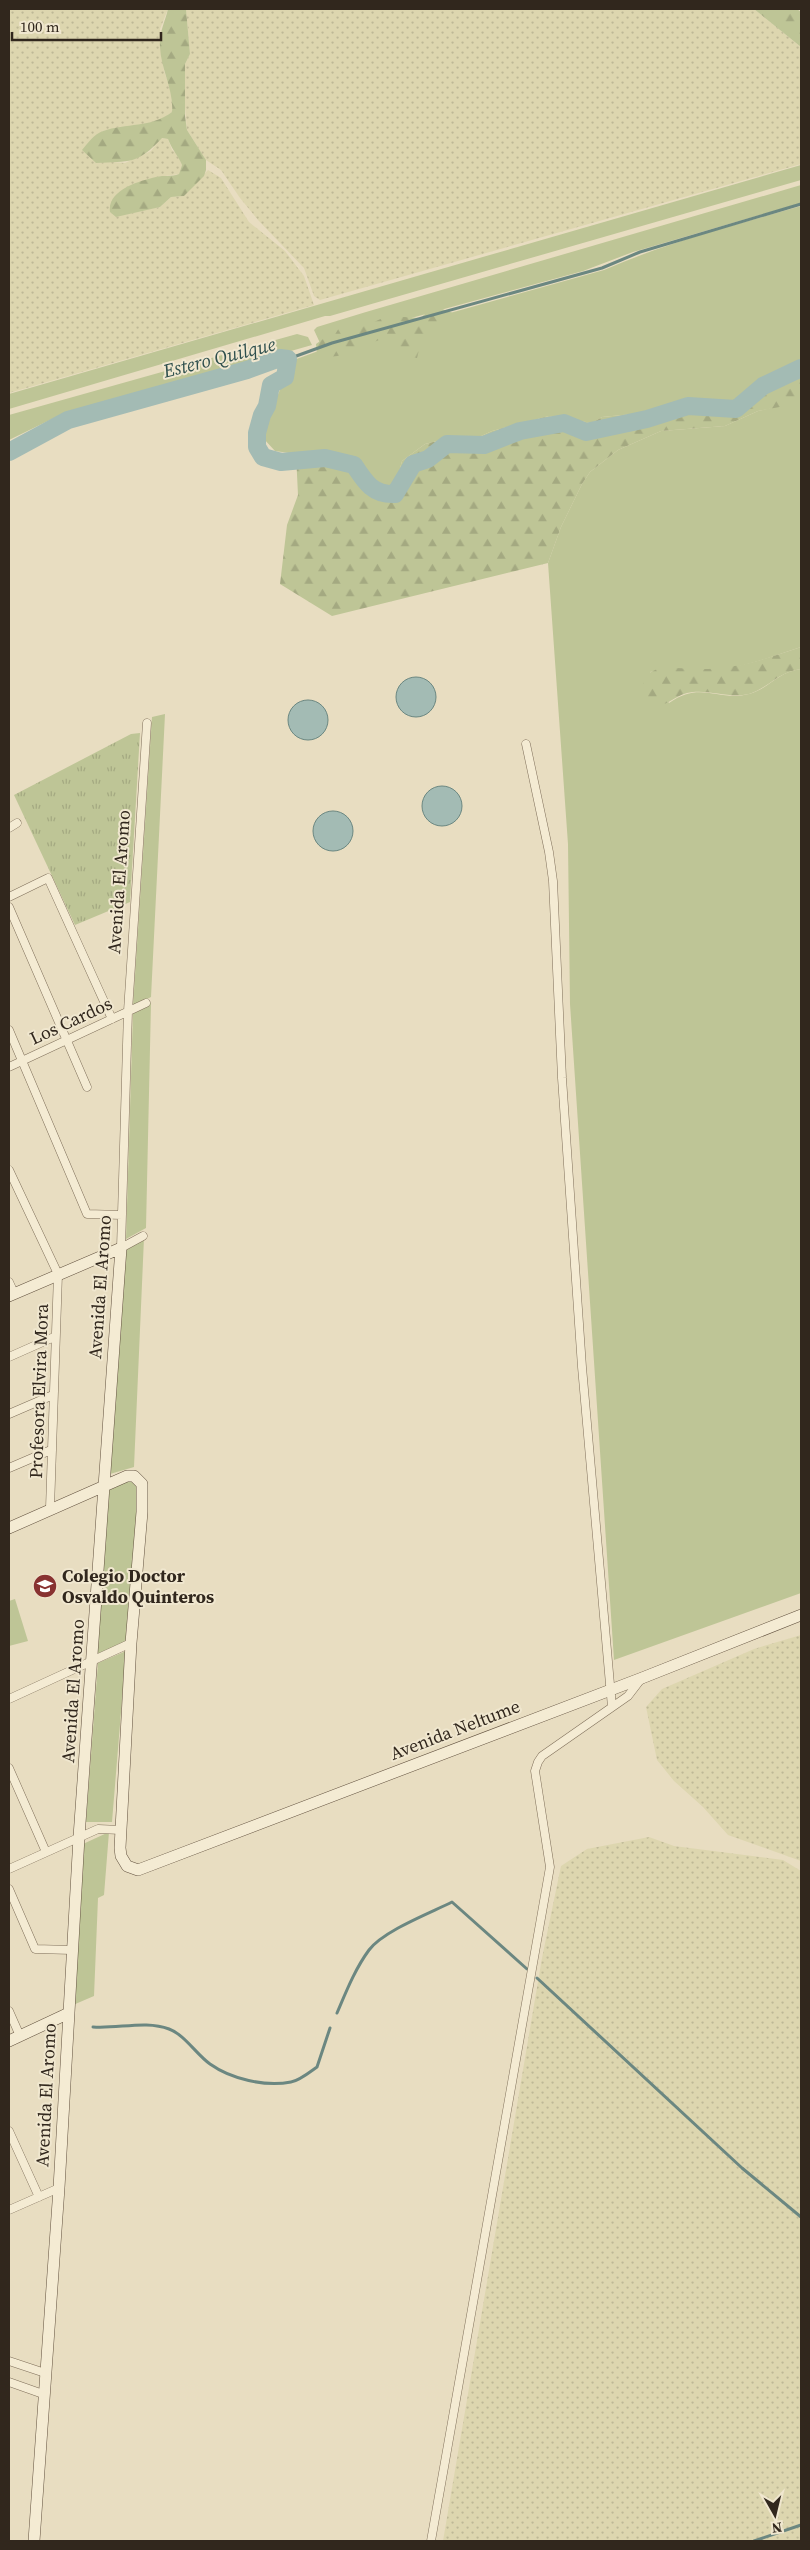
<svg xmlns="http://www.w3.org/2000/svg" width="810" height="2550" font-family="'Source Serif 4',serif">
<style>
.farmland{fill:url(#farmland-dots)}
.green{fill:#bec596}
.forest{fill:url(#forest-firs)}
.park{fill:url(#park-tufts)}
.water{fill:#a3bbb4;stroke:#6b8781}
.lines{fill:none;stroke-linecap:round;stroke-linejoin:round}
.stream{stroke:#6b8781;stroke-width:3}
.river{stroke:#a3bbb4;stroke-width:18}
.street-casing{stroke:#7f6f5a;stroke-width:9}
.secondary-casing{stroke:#61503e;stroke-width:12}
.street{stroke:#f4ebd3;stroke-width:8}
.secondary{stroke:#f4ebd3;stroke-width:11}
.labels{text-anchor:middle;stroke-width:4;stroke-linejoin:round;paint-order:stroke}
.street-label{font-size:18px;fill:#31271d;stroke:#f0e7cf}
.poi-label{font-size:18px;font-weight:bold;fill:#31271d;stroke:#f0e7cf;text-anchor:start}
.water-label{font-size:19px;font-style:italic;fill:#2e4f4d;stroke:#f0e7cf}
</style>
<defs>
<pattern id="farmland-dots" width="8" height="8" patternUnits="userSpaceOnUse" patternTransform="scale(1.25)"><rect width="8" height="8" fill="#ddd6af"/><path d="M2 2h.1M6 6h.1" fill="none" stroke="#beb896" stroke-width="1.8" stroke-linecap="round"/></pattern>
<pattern id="forest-firs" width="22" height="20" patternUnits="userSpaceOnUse" patternTransform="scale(1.25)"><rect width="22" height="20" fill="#bec596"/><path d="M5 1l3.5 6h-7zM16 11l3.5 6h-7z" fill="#a4a981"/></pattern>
<pattern id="park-tufts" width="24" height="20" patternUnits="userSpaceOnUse" patternTransform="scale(1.25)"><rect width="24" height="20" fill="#bec596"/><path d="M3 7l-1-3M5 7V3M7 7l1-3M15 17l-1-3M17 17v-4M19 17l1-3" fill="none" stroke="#a4a981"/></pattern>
</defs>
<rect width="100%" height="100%" fill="#e8ddc1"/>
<!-- farmland -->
<path class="farmland" d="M9,9h159l-8,20 4,42 9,26 -1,15 -9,7 -25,7 -36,5 10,31 13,1 26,-12 10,-13 7,1 4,11 6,5 4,10 -3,9 -21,3 -15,33 17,-3 11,-10 13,-1 24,-26 13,8 28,44 36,29 19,25 10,29 -305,88z
M186,9h568l47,38v117l-481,136 -6,-4 -10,-28 -46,-48 -18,-22 -19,-28 -15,-10 -19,-30 -3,-34 1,-32 5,-10z
M801,1635v226l-73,-26 -25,-28 -29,-26 -17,-21 -11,-53 16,-18 92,-40z
M649,1837l25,9 109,14 18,11v670h-358l99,-583 19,-92 26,-17z"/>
<!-- green -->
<path class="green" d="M801,165v15l-471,136h-5l-316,93v-15z
M801,185v18l-168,49 -50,19 -263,72 -6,-13 3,-3 49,-15z
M801,206v158l-11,4 -51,34 -63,2 -43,10 -31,3 -10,6 -43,-7 -57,15 -15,7h-28l-24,6 -23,17 -6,23 -5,4 -8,-1 -15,-11 -18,-17 -30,-6 -24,1 -21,-3 -11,-12 2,-22 8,-12 17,-44 41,-15 272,-76c64,-28 131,-45 197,-64z
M297,334l11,3 4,8 -258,73 -45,22v-25z
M793,403h8v244c-26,8 -51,19 -78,22 -25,3 -48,-4 -73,3l19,31c32,-23 49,-1 80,-9 20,-5 28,-22 52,-25v924l-187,67 -44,-656 -2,-160 -20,-281 13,-36 21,-43 8,-12 28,-22 43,-19 64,-5 33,-15z
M165,714l-14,283 -18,9 19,-289z
M151,1003l-5,225 -20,11 7,-227z
M144,1238l-10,229 -24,7 15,-224z
M123,1477l17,3 -9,163 -38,16 11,-173z
M15,1599l13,42 -19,5v-45z
M126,1651l-14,171h-26l12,-159z
M109,1832l-5,63 -6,3 -4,98 -21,9 10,-161z"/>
<!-- forest -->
<path class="forest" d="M168,9h18l4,45 -5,10v52l2,14 19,30v10l-2,6 -20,20 -13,1 -11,10 -44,10 -6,-5c-3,-22 29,-31 46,-35 8,-2 15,0 23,-3l3,-9c-4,-10 -10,-15 -14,-26l-6,-1c-25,27 -32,23 -66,25l-14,-13c6,-7 12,-16 21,-19 23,-8 48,-3 69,-19 2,-22 -11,-42 -12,-65 -1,-15 5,-25 8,-38z
M754,9h43l4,3v35z
M442,309l11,4c-6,13 -31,24 -44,27v5l10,5 -2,8 -11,-2 -27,-16c-8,4 -15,5 -23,9 -18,7 -19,10 -39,5l-1,-10 7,-5 11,-3 5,-8 12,-4 23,-2 13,-6 33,2 9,-7z
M801,364v39l-43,8 -33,15 -64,5 -43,19 -28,22 -8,12 -21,43 -13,36 -216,53 -52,-32 7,-59 11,-30 -2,-41c17,-1 40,-5 54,5 15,10 23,26 41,29l5,-4 6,-23 23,-17 24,-6h28l15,-7 57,-15 43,7 10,-6 31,-3 43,-10 63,-2 21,-21z
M801,647v22c-24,3 -32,19 -52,25 -21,5 -42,-6 -62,-1 -15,4 -20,15 -36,12 -7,-9 -14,-25 0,-33 13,-7 28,-3 42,-3 43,1 68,-9 108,-22z"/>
<!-- park -->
<path class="park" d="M140,733l-10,169 -55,23 -61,-130 117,-61z"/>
<!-- water -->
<path class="water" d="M396 697a20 20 0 1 1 40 0a20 20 0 1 1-40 0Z
M288 720a20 20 0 1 1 40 0a20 20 0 1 1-40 0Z
M422 806a20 20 0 1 1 40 0a20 20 0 1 1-40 0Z
M313 831a20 20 0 1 1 40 0a20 20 0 1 1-40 0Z"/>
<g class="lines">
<!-- stream -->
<path class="stream" d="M288,359l44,-16 270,-75 38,-16 161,-48
M537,1978l205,190 59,49
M337,2013c9,-21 18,-44 32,-63 14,-19 61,-37 83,-48l75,67
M93,2027c25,2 53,-7 76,2 16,6 27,25 41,35 21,15 55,23 81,18 8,-1 19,-10 26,-15l13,-39
M754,2541l47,-16"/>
<!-- river -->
<path class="river" d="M9,452l59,-32 179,-50 33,-12 8,1 -3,18 -14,8 -4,21 -5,9 -5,18v14l6,10 18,5 44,-4 29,7c11,17 19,30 41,29l18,-30 15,-5 19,-15 37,1 36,-14 44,-8 22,9 61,-13 41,-13 48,3 27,-23 38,-18"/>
<!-- street casing -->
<g class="street-casing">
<path id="street" d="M526,744l23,108 4,29 9,197 20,289 30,340
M9,828l8,-5
M9,897l39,-19 64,141
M9,907l78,180
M9,1030l78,184 35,1
M9,1067l137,-64
M9,1170l49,104 -8,234
M143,1236l-22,12 7,-237 19,-288
M9,1282l5,11
M9,1357l45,-20
M9,1414l44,-19
M9,1468l42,-18
M9,1699l122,-56
M9,1768l37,84
M9,1869l89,-40 23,1
M9,1889l26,60 37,1
M9,2011l11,25
M9,2131l30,66
M9,2210l50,-22
M9,2361l36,12
M9,2382l34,12
M431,2541l119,-674 -15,-96 3,-9 4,-6 86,-60 13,-17"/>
</g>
<!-- secondary casing -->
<g class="secondary-casing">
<path id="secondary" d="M9,1296l112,-48 -42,589 -20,351 -25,353
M9,1528l118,-52h7l8,8v28l-11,131 -11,205 1,8 6,10 11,4 504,-192 159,-63
M9,2041l60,-28"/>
</g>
<!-- street -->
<use href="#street" class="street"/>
<!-- secondary -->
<use href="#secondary" class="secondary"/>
</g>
<!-- icons -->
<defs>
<g id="school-disc" transform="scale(1.25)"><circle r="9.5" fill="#883231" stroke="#f0e7cf"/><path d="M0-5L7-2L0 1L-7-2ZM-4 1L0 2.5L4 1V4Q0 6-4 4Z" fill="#fff"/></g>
</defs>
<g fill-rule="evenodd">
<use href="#school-disc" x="45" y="1586"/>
</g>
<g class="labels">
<!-- street labels -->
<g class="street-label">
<text transform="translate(119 882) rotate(-86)" y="6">Avenida El Aromo</text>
<text transform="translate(71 1021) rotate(-25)" y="6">Los Cardos</text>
<text transform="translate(100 1287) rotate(-86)" y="6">Avenida El Aromo</text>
<text transform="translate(39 1391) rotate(-88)" y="6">Profesora Elvira Mora</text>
<text transform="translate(73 1691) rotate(-86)" y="6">Avenida El Aromo</text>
<text transform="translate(455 1730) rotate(-21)" y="6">Avenida Neltume</text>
<text transform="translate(46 2095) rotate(-87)" y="6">Avenida El Aromo</text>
</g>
<!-- poi labels -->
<g class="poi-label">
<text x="62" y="1582">Colegio Doctor<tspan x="62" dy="21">Osvaldo Quinteros</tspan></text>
</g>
<!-- water labels -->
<g class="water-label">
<text transform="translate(219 357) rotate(-14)" y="7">Estero Quilque</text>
</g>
</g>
<!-- border -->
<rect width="810" height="2550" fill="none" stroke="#31271d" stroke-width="20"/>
<!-- north arrow -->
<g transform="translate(775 2515) rotate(172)" stroke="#f0e7cf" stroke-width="4" paint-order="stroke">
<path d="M0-4L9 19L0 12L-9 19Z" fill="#31271d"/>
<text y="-8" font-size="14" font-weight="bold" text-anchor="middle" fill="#31271d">N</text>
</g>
<!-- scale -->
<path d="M12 32v8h149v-8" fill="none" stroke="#31271d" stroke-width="2.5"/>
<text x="20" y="32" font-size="15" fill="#31271d" stroke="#f0e7cf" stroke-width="4" paint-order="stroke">100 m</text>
</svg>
